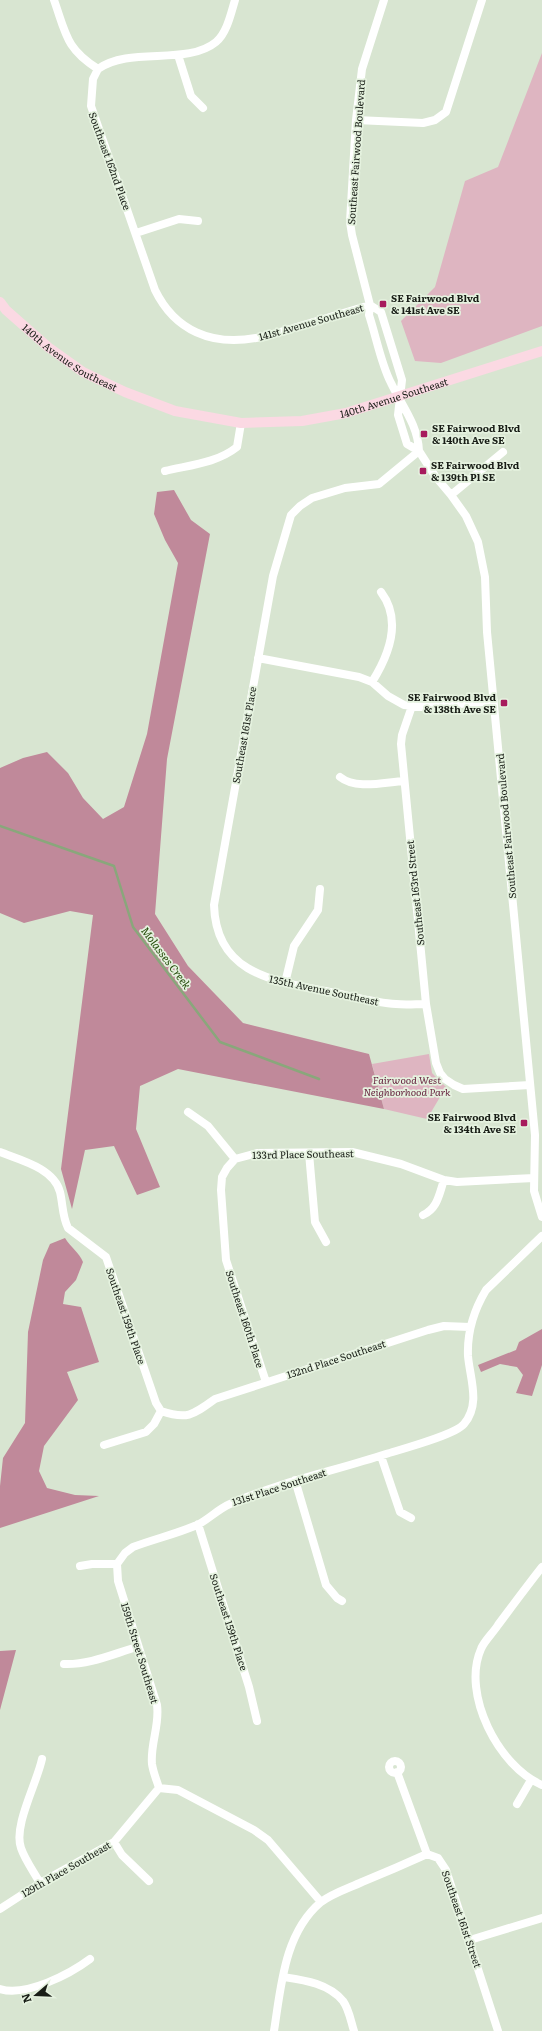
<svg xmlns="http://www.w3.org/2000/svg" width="542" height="2031" font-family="Literata,serif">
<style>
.green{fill:#deb5c1}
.forest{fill:#c0899a}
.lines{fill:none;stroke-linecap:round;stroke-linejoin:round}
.stream{stroke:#89a77b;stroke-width:2.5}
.minor{stroke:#fff;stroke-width:8}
.major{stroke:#fbd9e3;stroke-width:10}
.poi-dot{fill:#a71b5d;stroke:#e5f2df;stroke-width:1.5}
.labels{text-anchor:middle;stroke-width:3.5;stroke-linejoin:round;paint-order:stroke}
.street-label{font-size:10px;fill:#181d16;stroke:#e5f2df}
.poi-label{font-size:10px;font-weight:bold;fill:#181d16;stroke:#e5f2df;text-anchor:start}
.park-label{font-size:10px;font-style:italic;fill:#67243f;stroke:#e5f2df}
.water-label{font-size:11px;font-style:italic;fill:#264c0b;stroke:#e5f2df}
</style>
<rect width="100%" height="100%" fill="#d8e5d1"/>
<!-- green -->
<path class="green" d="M542,53v273l-101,37 -26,-2 -14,-40 34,-34 30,-106 33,-14z
M429,1054l3,19 14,14 -19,32 -43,-10 -12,-45z"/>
<!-- forest -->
<path class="forest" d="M174,490l17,30 19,14 -43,225 -12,155 33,52 55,57 126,31 15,55 -206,-40 -38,17 -4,43 24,58 -23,8 -23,-49 -29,4 -13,59 -11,-40 32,-254 -23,-4 -46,12 -24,-10v-145l23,-10 24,-6 21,21 15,25 20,21 21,-12 23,-73 31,-171 -13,-23 -11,-26 3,-22z
M65,1238c6,10 14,14 18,24l-7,18 -11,12 -2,12 18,3 18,55 -32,10 11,28 -34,46 -5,25 8,17 28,7 24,1 -99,32v-42l3,-28 22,-35 3,-91 15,-72 7,-16z
M542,1329v36l-10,31 -16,-3 7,-18 -6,-8 -17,-3 -19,8 -3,-7 38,-15 3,-8z
M16,1650l-16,60v-59z"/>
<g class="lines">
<!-- stream -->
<path class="stream" d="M0,826l114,40 19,61 87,115 99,37"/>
<!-- minor -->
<path class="minor" d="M54,0c12,34 12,49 44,69l-5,10 -2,27 64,184c20,41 57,56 101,48 15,-2 30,-8 44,-12 24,-7 47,-14 70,-21
M384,0l-22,69 -6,51 -6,102 2,13 18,70 -1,10c7,21 12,49 22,68 11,23 27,42 28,68
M178,55l13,41 12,12
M98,69c32,-23 89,-3 118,-27 11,-9 15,-29 19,-42
M356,120l67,3 12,-3 11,-8 36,-112
M136,233l43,-14 19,2
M370,305l11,7 21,68 -4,35 9,29 12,7 16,25 16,19 15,21 12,26 7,35 2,55 48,503 -1,56 8,26
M419,451l-40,33 -34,4 -33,10 -12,8 -9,9 -18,61 -59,329c2,70 61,76 116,87 22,4 44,11 66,12 10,1 20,0 30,0
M165,471c25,-6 52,-8 72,-24l4,-24
M451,495l52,-43
M258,658l101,19 13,5 16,14 16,9 22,2 68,-6
M372,682c17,-27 30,-62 9,-90
M412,706l-10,29 -1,9 25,260 10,59 4,10 5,6 9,6 9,4 67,-4
M340,777c16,13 45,5 64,4
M285,983l9,-37 24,-36 2,-21
M188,1112l20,14 27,33
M0,1152c20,8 54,16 60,40 3,12 2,24 8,36l38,29 50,146 5,8
M309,1153l6,69 11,20
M423,1215c15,-7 16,-21 21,-35
M266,1382l-40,-122 -5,-70 1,-13 5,-9 8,-9 22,-6 95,-1 49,12 43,16 13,2 77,-4
M104,1445l42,-13 8,-8 7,-13c26,9 32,4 54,-12l213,-69 16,-4 26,1
M381,1456l19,56 11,6
M295,1480l31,105 11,13 5,3
M198,1524l51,163 8,34
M117,1564l8,-11 8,-6c21,-8 43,-13 64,-22 11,-5 21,-16 33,-21 50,-22 104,-33 156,-50 16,-5 69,-19 78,-30 17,-20 6,-45 4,-68 -1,-23 6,-46 18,-66l56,-54
M117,1564l1,17 39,124c3,20 -7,39 -5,59 1,8 5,17 7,24
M80,1566l12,-2h25
M542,1567c-15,19 -29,38 -44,58 -5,8 -14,16 -17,24 -20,45 18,118 61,136
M64,1664c25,1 49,-10 73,-17
M389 1767a6 6 0 1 1 12 0a6 6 0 1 1-12 0Z
M397,1772l30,82 11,4 8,12 52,161
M159,1788l19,2 76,40 14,10 53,62
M517,1804l14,-24
M114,1842l8,13 27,26
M40,1883c-6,-11 -15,-23 -19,-35 -8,-22 16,-65 21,-89
M0,1909l40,-26 74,-41 45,-54
M470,1940l72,-22
M283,1977c20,3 45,6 60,24 6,8 8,21 11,30
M0,1989c26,8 70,-15 90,-30
M274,2031c7,-44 10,-98 47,-129 12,-9 28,-14 41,-20 22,-9 43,-18 65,-28"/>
<!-- major -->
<path class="major" id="s1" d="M0,302l6,8 42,37 35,25 42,20 50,19 66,12 61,-2 44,-8 196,-62"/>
</g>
<!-- markers -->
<g class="poi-dot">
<rect x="379" y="300" width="8" height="8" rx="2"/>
<rect x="420" y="430" width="8" height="8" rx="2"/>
<rect x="419" y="467" width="8" height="8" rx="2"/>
<rect x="500" y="699" width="8" height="8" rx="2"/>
<rect x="520" y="1119" width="8" height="8" rx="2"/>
</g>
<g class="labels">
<!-- street labels -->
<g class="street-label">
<text transform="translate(356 152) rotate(-86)" y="4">Southeast Fairwood Boulevard</text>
<text transform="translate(110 161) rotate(70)" y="4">Southeast 162nd Place</text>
<text transform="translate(311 322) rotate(-16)" y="4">141st Avenue Southeast</text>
<text dy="4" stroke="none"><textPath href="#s1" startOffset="90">140th Avenue Southeast</textPath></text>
<text dy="4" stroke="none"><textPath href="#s1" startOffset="432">140th Avenue Southeast</textPath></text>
<text transform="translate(244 735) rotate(-80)" y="4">Southeast 161st Place</text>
<text transform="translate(506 826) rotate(-95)" y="4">Southeast Fairwood Boulevard</text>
<text transform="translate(415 893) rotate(-96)" y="4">Southeast 163rd Street</text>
<text transform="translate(324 990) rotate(12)" y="4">135th Avenue Southeast</text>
<text transform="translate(303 1154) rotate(-1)" y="4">133rd Place Southeast</text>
<text transform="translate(126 1316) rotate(71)" y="4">Southeast 159th Place</text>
<text transform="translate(245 1319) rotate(72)" y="4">Southeast 160th Place</text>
<text transform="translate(336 1359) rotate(-18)" y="4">132nd Place Southeast</text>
<text transform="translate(279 1487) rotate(-18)" y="4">131st Place Southeast</text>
<text transform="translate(229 1622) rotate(72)" y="4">Southeast 159th Place</text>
<text transform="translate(140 1653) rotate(73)" y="4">159th Street Southeast</text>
<text transform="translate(66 1869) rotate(-30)" y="4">129th Place Southeast</text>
<text transform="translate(462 1919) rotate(71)" y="4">Southeast 161st Street</text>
</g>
<!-- poi labels -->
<g class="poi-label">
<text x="391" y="302">SE Fairwood Blvd<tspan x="391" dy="12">&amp; 141st Ave SE</tspan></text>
<text x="432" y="432">SE Fairwood Blvd<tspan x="432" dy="12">&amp; 140th Ave SE</tspan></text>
<text x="431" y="469">SE Fairwood Blvd<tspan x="431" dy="12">&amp; 139th Pl SE</tspan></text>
<text x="496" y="701" text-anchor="end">SE Fairwood Blvd<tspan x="496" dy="12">&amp; 138th Ave SE</tspan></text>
<text x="516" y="1121" text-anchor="end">SE Fairwood Blvd<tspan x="516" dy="12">&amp; 134th Ave SE</tspan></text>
</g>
<!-- park labels -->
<g class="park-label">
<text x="407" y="1084">Fairwood West<tspan x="407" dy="12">Neighborhood Park</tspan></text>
</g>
<!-- water labels -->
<g class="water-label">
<text transform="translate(166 958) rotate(53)" y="4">Molasses Creek</text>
</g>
</g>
<!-- north arrow -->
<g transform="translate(36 1995) rotate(251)" stroke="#e5f2df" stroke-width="3" paint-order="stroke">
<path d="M0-3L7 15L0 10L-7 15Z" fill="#181d16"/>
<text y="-6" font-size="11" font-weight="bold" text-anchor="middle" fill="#181d16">N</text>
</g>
</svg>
